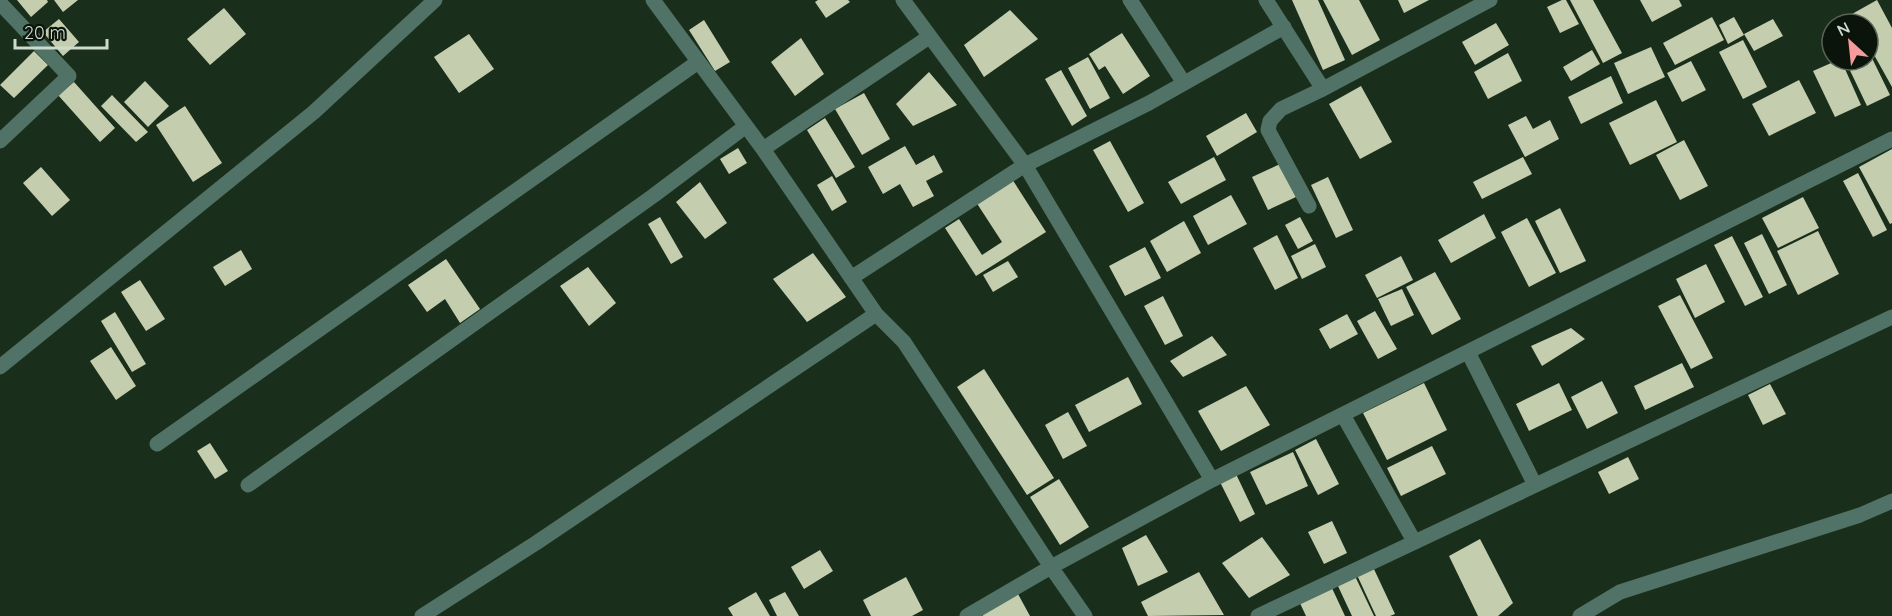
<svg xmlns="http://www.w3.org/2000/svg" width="1892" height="616" font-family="Quicksand,sans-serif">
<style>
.building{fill:#c4ceae}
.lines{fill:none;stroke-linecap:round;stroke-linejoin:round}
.minor{stroke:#517266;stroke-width:15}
</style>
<rect width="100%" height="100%" fill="#1a2f1b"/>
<!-- building -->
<path class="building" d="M17,0h30l1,2 -17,15z
M54,0h24l-15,12z
M818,0h30l2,2 -24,16 -11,-16z
M1292,0h26l27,60 -22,10z
M1323,0h36l21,40 -28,15z
M1398,0h31l-25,13z
M1562,0h4l13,24 -19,9 -13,-26z
M1570,0h23l29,53 -19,10z
M1640,0h39l3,6 -30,16z
M1877,0l15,28v59l-24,-43v-20h-11l-5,-10z
M224,8l22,26 -36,31 -23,-26z
M1010,10l28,29 -54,38 -20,-32z
M1712,17l12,23 -49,25 -12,-22z
M1734,17l10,18 -16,9 -9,-19z
M59,19l20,23 -16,14 -20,-24z
M1773,19l10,17 -29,15 -10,-17z
M704,20l26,42 -15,9 -26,-41z
M1496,23l13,22 -34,20 -13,-23z
M1122,33l28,43 -27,18 -18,-28 -6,4 -10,-16z
M469,34l25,35 -35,24 -25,-36z
M801,38l23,36 -29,22 -24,-34z
M1743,40l24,47 -24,12 -24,-47z
M1651,47l14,30 -37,17 -14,-31z
M1592,50l8,14 -29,17 -8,-14z
M1868,50l22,45 -23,11 -22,-46h23z
M34,51l14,14 -34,33 -14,-13z
M1508,53l14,28 -34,18 -14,-27z
M1088,57l22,41 -20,11 -22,-41z
M1838,60h3l20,45 -26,12 -22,-46z
M1691,61l15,29 -24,12 -15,-29z
M1061,70l26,46 -15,10 -27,-47z
M929,72l28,33 -44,21 -17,-22z
M1611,76l12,27 -42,21 -13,-27z
M1799,80l17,33 -47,23 -17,-32z
M145,81l24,25 -21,21 -24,-25z
M74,82l41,46 -15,14 -42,-47z
M1361,86l31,56 -32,17 -31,-55z
M864,93l26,46 -28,16 -27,-46z
M112,95l36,37 -12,10 -35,-36z
M1656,100l21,42 -47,23 -21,-42z
M185,106l37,57 -29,19 -37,-57z
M1246,113l11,19 -40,24 -11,-20z
M1526,116l7,13 17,-9 9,19 -34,18 -17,-32z
M825,118l30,49 -19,11 -29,-48z
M1684,140l24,46 -28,14 -24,-45z
M1110,141l34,62 -16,9 -35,-62z
M905,146l11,19 18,-10 9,17 -17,9 8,15 -21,11 -13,-23 -17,10 -15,-27z
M738,148l9,15 -18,11 -9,-15z
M1892,149v74l-2,1 -31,-57z
M1214,157l12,23 -45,24 -13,-22z
M1523,157l9,17 -50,25 -9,-17z
M1280,164l16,33 -28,13 -16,-33z
M41,167l29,33 -18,16 -29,-33z
M1858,173l29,57 -14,7 -30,-56z
M832,176l15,26 -15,9 -15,-26z
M1328,177l25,53 -17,8 -25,-53z
M1012,179l34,53 -70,44 -31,-48 14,-9 23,36 20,-13 -26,-40z
M700,182l27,41 -22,16 -29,-37z
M1231,195l16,29 -39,21 -15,-29z
M1803,197l16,31 -41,20 -16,-30z
M1560,208l26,53 -26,12 -25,-52z
M1484,214l12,24 -45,25 -13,-23z
M660,217l23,40 -12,7 -23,-40z
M1300,217l13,24 -15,8 -13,-24z
M1527,218l29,55 -27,14 -28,-55z
M1184,221l17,32 -34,19 -17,-31z
M1818,231l21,43 -41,21 -21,-44z
M1762,234l25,51 -18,9 -25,-51z
M1277,235l21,43 -23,12 -22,-42z
M1732,236l31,61 -18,9 -31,-61z
M1315,244l11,23 -24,12 -11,-23z
M1145,247l16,31 -36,18 -16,-30z
M241,250l11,19 -27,17 -12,-19z
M813,253l33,44 -39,25 -34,-43z
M1401,256l12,24 -36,18 -12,-23z
M446,259l34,50 -20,14 -15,-24 -18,13 -19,-27z
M1008,261l10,16 -25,15 -10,-17z
M1706,264l19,38 -30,16 -19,-39z
M588,267l28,36 -27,23 -29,-40z
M1435,272l26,47 -29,16 -26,-48z
M140,280l25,39 -19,12 -25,-39z
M1402,289l12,26 -23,11 -13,-27z
M1680,295l33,63 -22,11 -33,-63z
M1163,296l20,40 -18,9 -21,-39z
M1375,311l22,38 -19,10 -21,-38z
M115,312l31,52 -14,8 -31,-51z
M1347,314l11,20 -28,15 -11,-20z
M1571,328l14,11 -43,27 -11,-20z
M1212,336l15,19 -44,22 -13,-16z
M111,347l25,39 -20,14 -26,-39z
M1682,363l12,24 -49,23 -11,-24z
M984,369l70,109 -27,17 -70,-108z
M1128,377l14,27 -53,28 -14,-27z
M1602,381l16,32 -31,16 -16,-32z
M1424,383l23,47 -60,30 -24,-47z
M1559,383l13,27 -43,21 -13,-27z
M1770,384l16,30 -23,11 -15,-30z
M1246,386l24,39 -49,26 -23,-40z
M1068,412l19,34 -24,13 -18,-34z
M1316,439l23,45 -21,11 -23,-45z
M210,443l18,28 -13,8 -18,-28z
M1432,446l14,28 -45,22 -14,-28z
M1293,452l15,34 -42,19 -16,-33z
M1628,457l11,22 -30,15 -11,-22z
M1236,474l19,40 -15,8 -20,-40z
M1059,479l30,48 -29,18 -30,-48z
M1332,521l15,32 -23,11 -16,-32z
M1146,535l22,37 -30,14 -16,-38z
M1262,537l28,38 -41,23 -27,-35z
M1480,539l33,64 -15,13h-20l-29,-60z
M820,550l13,21 -29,18 -13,-22z
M1373,567l22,47 -5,2h-14l-19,-41z
M1199,572l25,43 -76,1 -7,-14z
M1355,576l19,40h-22l-15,-32z
M906,577l17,33 -11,6h-41l-8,-16z
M1331,586l14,30h-39l-7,-15z
M756,592l14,24h-37l-5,-8z
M785,592l14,24h-22l-8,-16z
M1018,594l12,22h-47l-2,-3z"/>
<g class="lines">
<!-- minor -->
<path class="minor" d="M653,0l110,149 113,165 28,28 147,225 34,49
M903,0l122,165 187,315
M1130,0l54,83
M1266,0l57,89
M0,3l69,73 -69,65
M763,149l166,-112
M1309,206l-41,-76 2,-9 11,-12 42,-20 167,-89
M851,278l174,-113 124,-62 135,-76
M1468,352l67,133
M0,367l314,-255 121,-112
M1343,415l71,126
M157,444l541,-382
M248,485l405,-289 93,-70
M422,616l114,-73 340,-229
M967,616l84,-49 161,-87 680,-341
M1258,616l634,-299
M1580,616l40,-24 240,-77 32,-14"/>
</g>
<!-- north arrow -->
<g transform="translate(1850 42) rotate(333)"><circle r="28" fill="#0b140b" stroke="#596359" stroke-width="1.5"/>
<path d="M0-4.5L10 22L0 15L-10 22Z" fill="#f59b9b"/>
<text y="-9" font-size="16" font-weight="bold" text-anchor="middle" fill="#cddace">N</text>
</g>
<!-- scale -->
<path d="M15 39v9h92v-9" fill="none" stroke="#cddace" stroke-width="3"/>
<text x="24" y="39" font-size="18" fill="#cddace" stroke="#0b140b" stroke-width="4.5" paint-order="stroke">20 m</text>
</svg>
